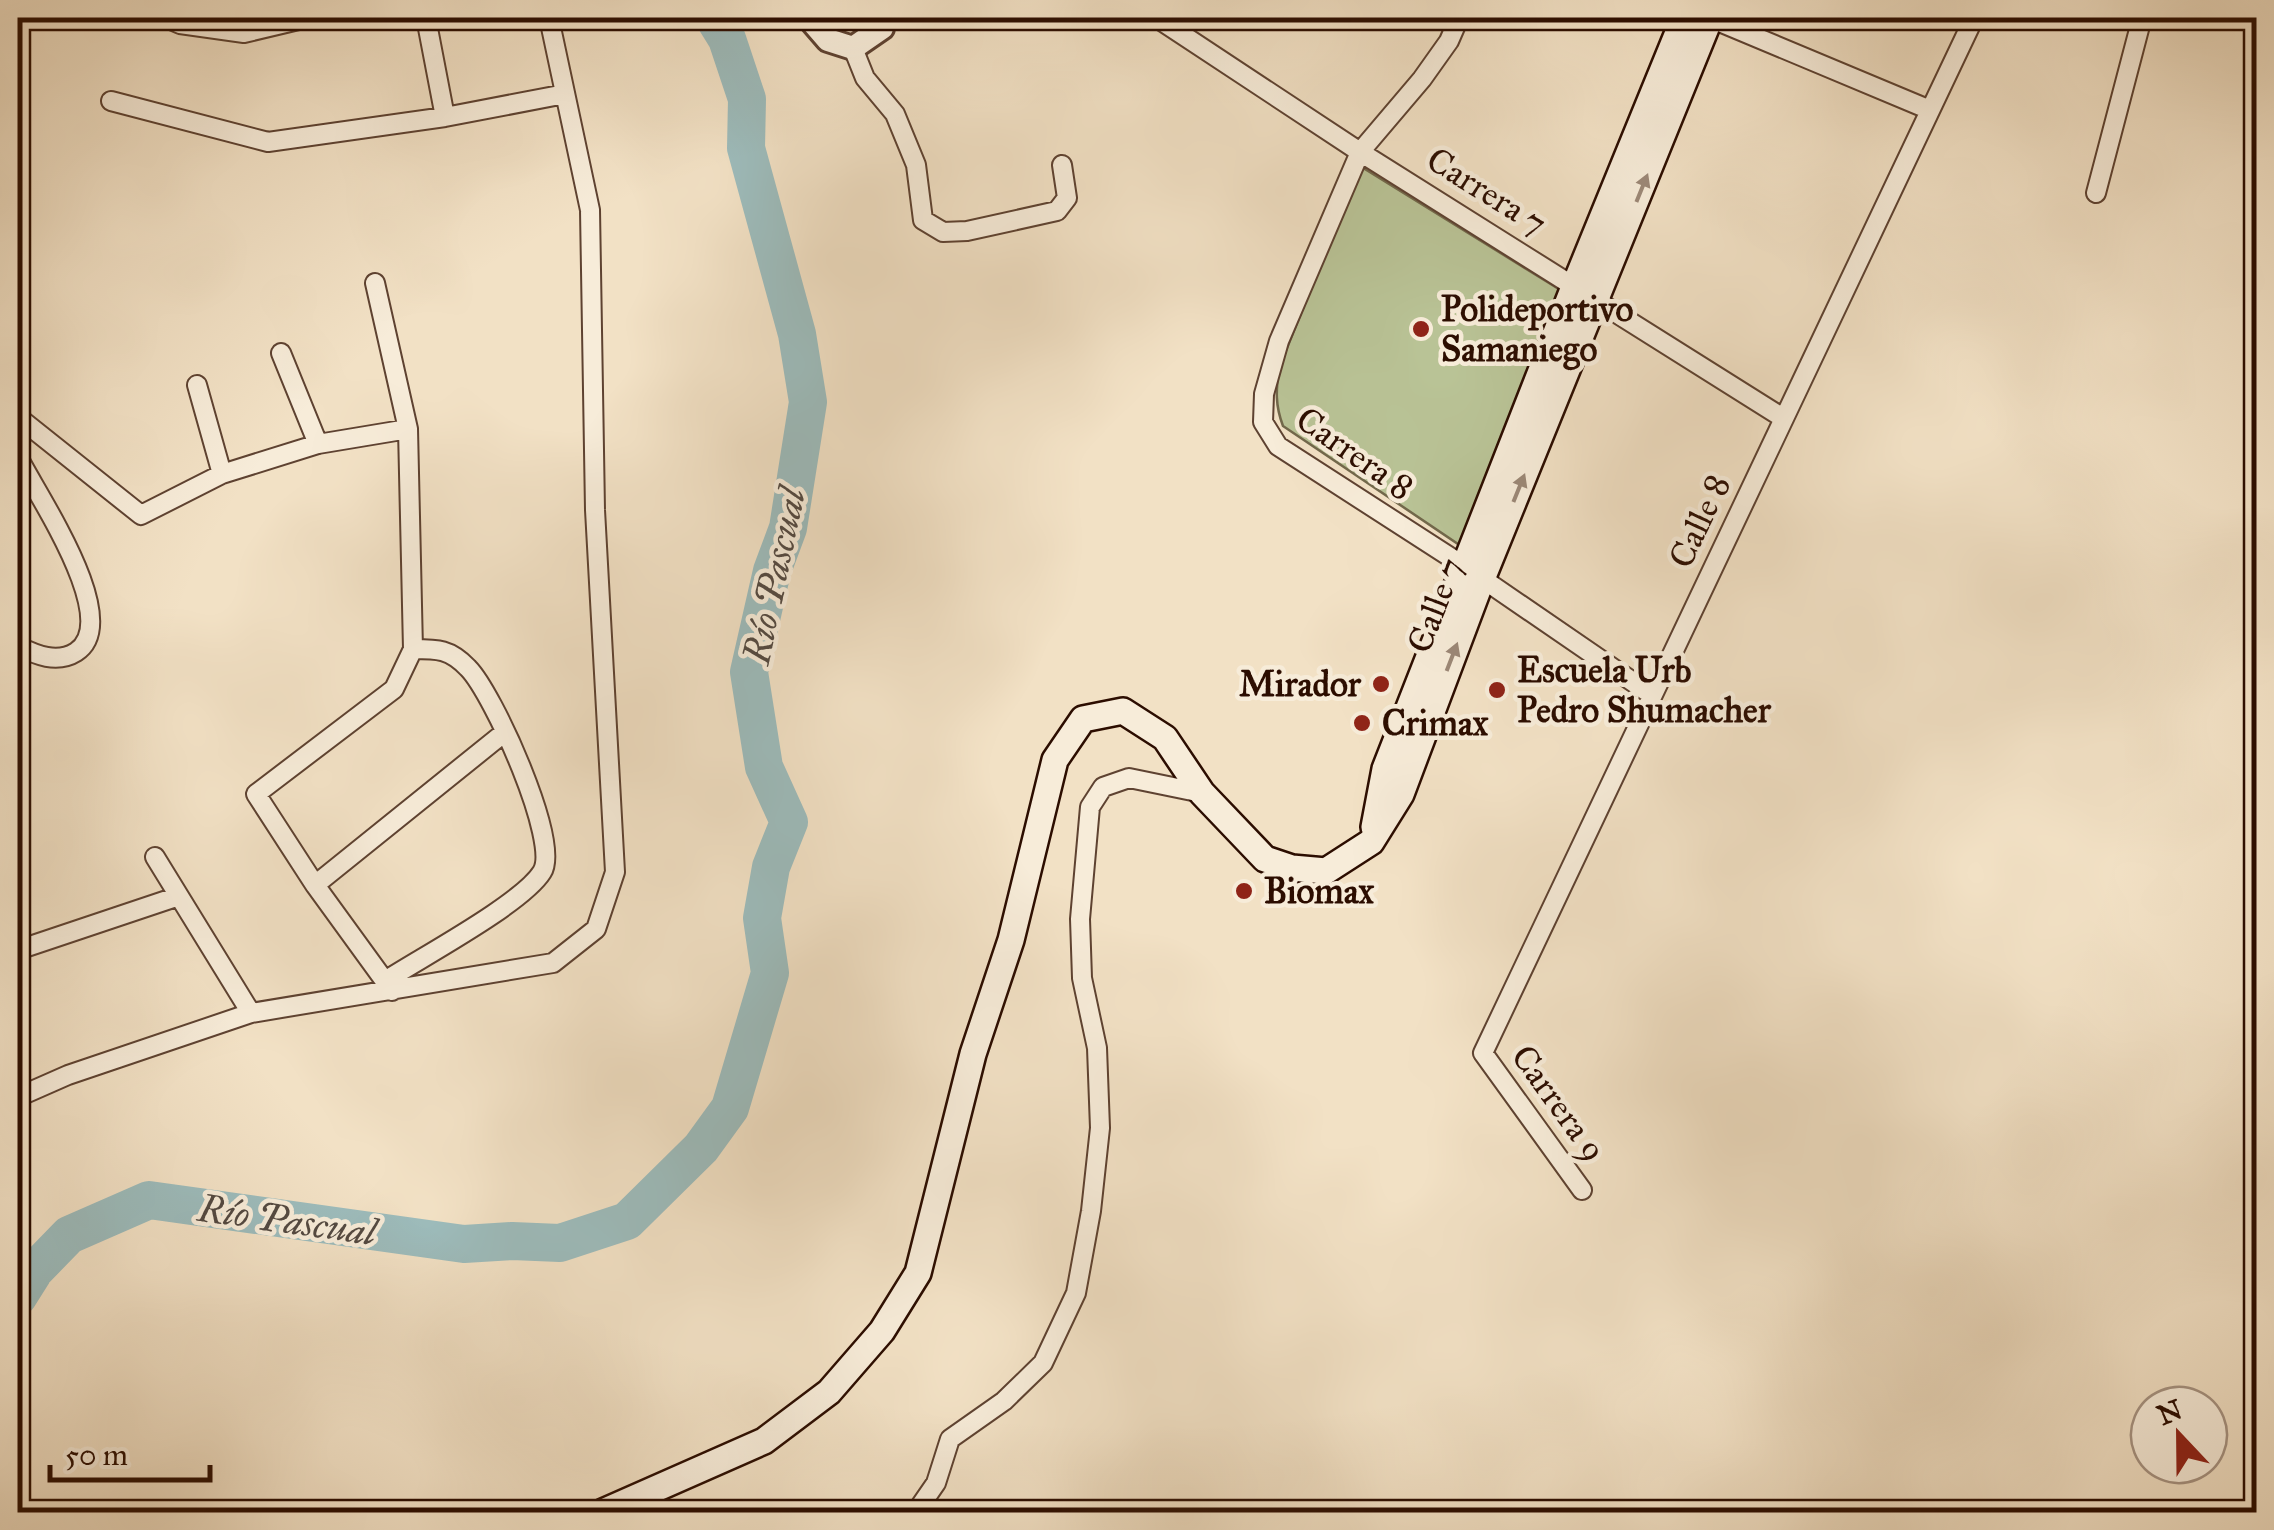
<svg xmlns="http://www.w3.org/2000/svg" width="2274" height="1530" font-family="'IM FELL Great Primer',serif">
<style>
.green{fill:#b9c396;stroke:#72684b;stroke-width:2.5}
.lines{fill:none;stroke-linecap:round;stroke-linejoin:round}
.river{stroke:#9dbcbc;stroke-width:38}
.minor-casing{stroke:#5e4231;stroke-width:22}
.tertiary-casing{stroke:#5e4231;stroke-width:28}
.secondary-casing{stroke:#2c0d00;stroke-width:30}
.minor{stroke:#f7ecd9;stroke-width:18}
.tertiary{stroke:#f7ecd9;stroke-width:22}
.secondary{stroke:#f7ecd9;stroke-width:25}
.oneway{fill:#9c8877}
.poi-dot{fill:#8f2418;stroke:#f7ecd9;stroke-width:4}
.labels{text-anchor:middle;stroke-width:9;stroke-linejoin:round;paint-order:stroke}
.street-label{font-size:35px;fill:#2c0d00;stroke:#f7ecd9}
.poi-label{font-size:35px;font-weight:bold;fill:#2c0d00;stroke:#f7ecd9;text-anchor:start}
.water-label{font-size:38px;font-style:italic;fill:#544a42;stroke:#f7ecd9}
</style>
<rect width="100%" height="100%" fill="#f2e1c5"/>
<filter id="stains"><feTurbulence type="fractalNoise" baseFrequency=".002" numOctaves="4"/><feColorMatrix values="0 0 0 0 .2 0 0 0 0 .09 0 0 0 0 .02 0 0 0 .5 -.17"/></filter>
<radialGradient id="worn" r=".72"><stop offset=".6" stop-color="#630" stop-opacity="0"/><stop offset="1" stop-color="#630" stop-opacity=".3"/></radialGradient>
<!-- green -->
<path class="green" d="M1360,166l202,125 -101,255 -178,-120c-8,-21 -7,-36 -4,-58z"/>
<g class="lines">
<!-- river -->
<path class="river" d="M18,1297l17,-27 34,-35 80,-35 315,44 48,-3 48,2 67,-22 74,-73 29,-40 40,-135 -8,-55 9,-51 18,-45 -25,-55 -15,-95 23,-101 16,-43 20,-126 -11,-68 -51,-186 1,-49 -20,-60 -13,-21"/>
<!-- minor casing -->
<g class="minor-casing">
<path id="minor" d="M166,18l14,6 64,9 63,-15
M426,18l19,99
M1157,18l203,134 423,266
M1459,18l-10,23 -27,38 -62,73 -81,189 -15,53 -1,28 15,24 186,120 188,129
M1710,18l220,92
M853,48l12,30 30,36 21,51 7,55 20,12 24,-1 90,-20 10,-13 -5,-33
M111,101l157,41 177,-25 120,-23
M2096,193l46,-175
M375,283l33,146 5,220 -19,40 -138,105 59,91 77,106
M281,353l37,91
M197,385l25,89
M18,417l123,98 81,-41 96,-30 90,-15
M18,457c19,38 106,164 58,195 -19,12 -40,3 -58,-6
M155,857l96,156
M315,885l190,-153
M18,950l161,-54
M385,981c35,-23 137,-77 157,-109 19,-29 -49,-179 -74,-204 -18,-19 -30,-19 -55,-19
M18,1097l50,-22 183,-62 302,-50 43,-34 19,-57 -20,-362 -5,-300 -41,-192
M1582,1190l-99,-137 491,-1035
M916,1512l20,-29 14,-44 54,-38 39,-38 33,-70 15,-82 9,-83 -3,-80 -15,-70 -2,-59 10,-112 13,-20 26,-9 73,15"/>
</g>
<!-- tertiary casing -->
<g class="tertiary-casing">
<path id="tertiary" d="M809,18l19,22 25,8 29,-20 1,-10"/>
</g>
<!-- secondary casing -->
<g class="secondary-casing">
<path id="secondary" d="M1374,827l11,-58 189,-482 110,-269
M603,1512l161,-71 65,-49 53,-61 36,-58 55,-219 38,-114 44,-180 28,-41 40,-8 42,27 37,55 63,66 27,9 34,3 45,-29 30,-48 81,-215 228,-561"/>
</g>
<!-- minor -->
<use href="#minor" class="minor"/>
<!-- tertiary -->
<use href="#tertiary" class="tertiary"/>
<!-- secondary -->
<use href="#secondary" class="secondary"/>
</g>
<!-- one-way arrows -->
<defs><path id="oneway-solid" d="M-6-.8H1V-3.2L6.5 0L1 3.2V.8H-6Z" transform="scale(2.5)"/></defs>
<g class="oneway">
<use href="#oneway-solid" transform="translate(1642 188) rotate(-68)"/>
<use href="#oneway-solid" transform="translate(1519 488) rotate(-68)"/>
<use href="#oneway-solid" transform="translate(1452 657) rotate(-69)"/>
</g>
<!-- markers -->
<g class="poi-dot">
<circle cx="1421" cy="329" r="10"/>
<circle cx="1381" cy="684" r="10"/>
<circle cx="1497" cy="690" r="10"/>
<circle cx="1362" cy="723" r="10"/>
<circle cx="1244" cy="891" r="10"/>
</g>
<g class="labels">
<!-- street labels -->
<g class="street-label">
<text transform="translate(1487 191) rotate(32)" y="12">Carrera 7</text>
<text transform="translate(1355 453) rotate(35)" y="12">Carrera 8</text>
<text transform="translate(1699 521) rotate(-65)" y="12">Calle 8</text>
<text transform="translate(1435 605) rotate(-69)" y="12">Calle 7</text>
<text transform="translate(1559 1103) rotate(54)" y="12">Carrera 9</text>
</g>
<!-- poi labels -->
<g class="poi-label">
<text x="1441" y="321">Polideportivo<tspan x="1441" dy="40">Samaniego</tspan></text>
<text x="1517" y="682">Escuela Urb<tspan x="1517" dy="40">Pedro Shumacher</tspan></text>
<text x="1361" y="696" text-anchor="end">Mirador</text>
<text x="1382" y="735">Crimax</text>
<text x="1264" y="903">Biomax</text>
</g>
<!-- water labels -->
<g class="water-label">
<text transform="translate(774 576) rotate(-78)" y="13">Río Pascual</text>
<text transform="translate(287 1220) rotate(8)" y="13">Río Pascual</text>
</g>
</g>
<!-- margin -->
<rect width="2274" height="1530" fill="none" stroke="#f2e1c5" stroke-width="60"/>
<rect x="20" y="20" width="2234" height="1490" fill="none" stroke="#2c0d00" stroke-width="5"/>
<rect x="30" y="30" width="2214" height="1470" fill="none" stroke="#2c0d00" stroke-width="2.5"/>
<!-- north arrow -->
<g transform="translate(2179 1435) rotate(338)"><circle r="48" fill="#f7ecd9" stroke="#a69382" stroke-width="2.5"/>
<path d="M0-8L18 38L0 25L-18 38Z" fill="#8f2418"/>
<text y="-15" font-size="28" font-weight="bold" text-anchor="middle" fill="#2c0d00">N</text>
</g>
<!-- scale -->
<path d="M50 1465v15h160v-15" fill="none" stroke="#2c0d00" stroke-width="5"/>
<text x="65" y="1465" font-size="30" fill="#2c0d00" stroke="#f7ecd9" stroke-width="8" paint-order="stroke">50 m</text>
<rect width="100%" height="100%" filter="url(#stains)"/>
<rect width="100%" height="100%" fill="url(#worn)"/>
</svg>
